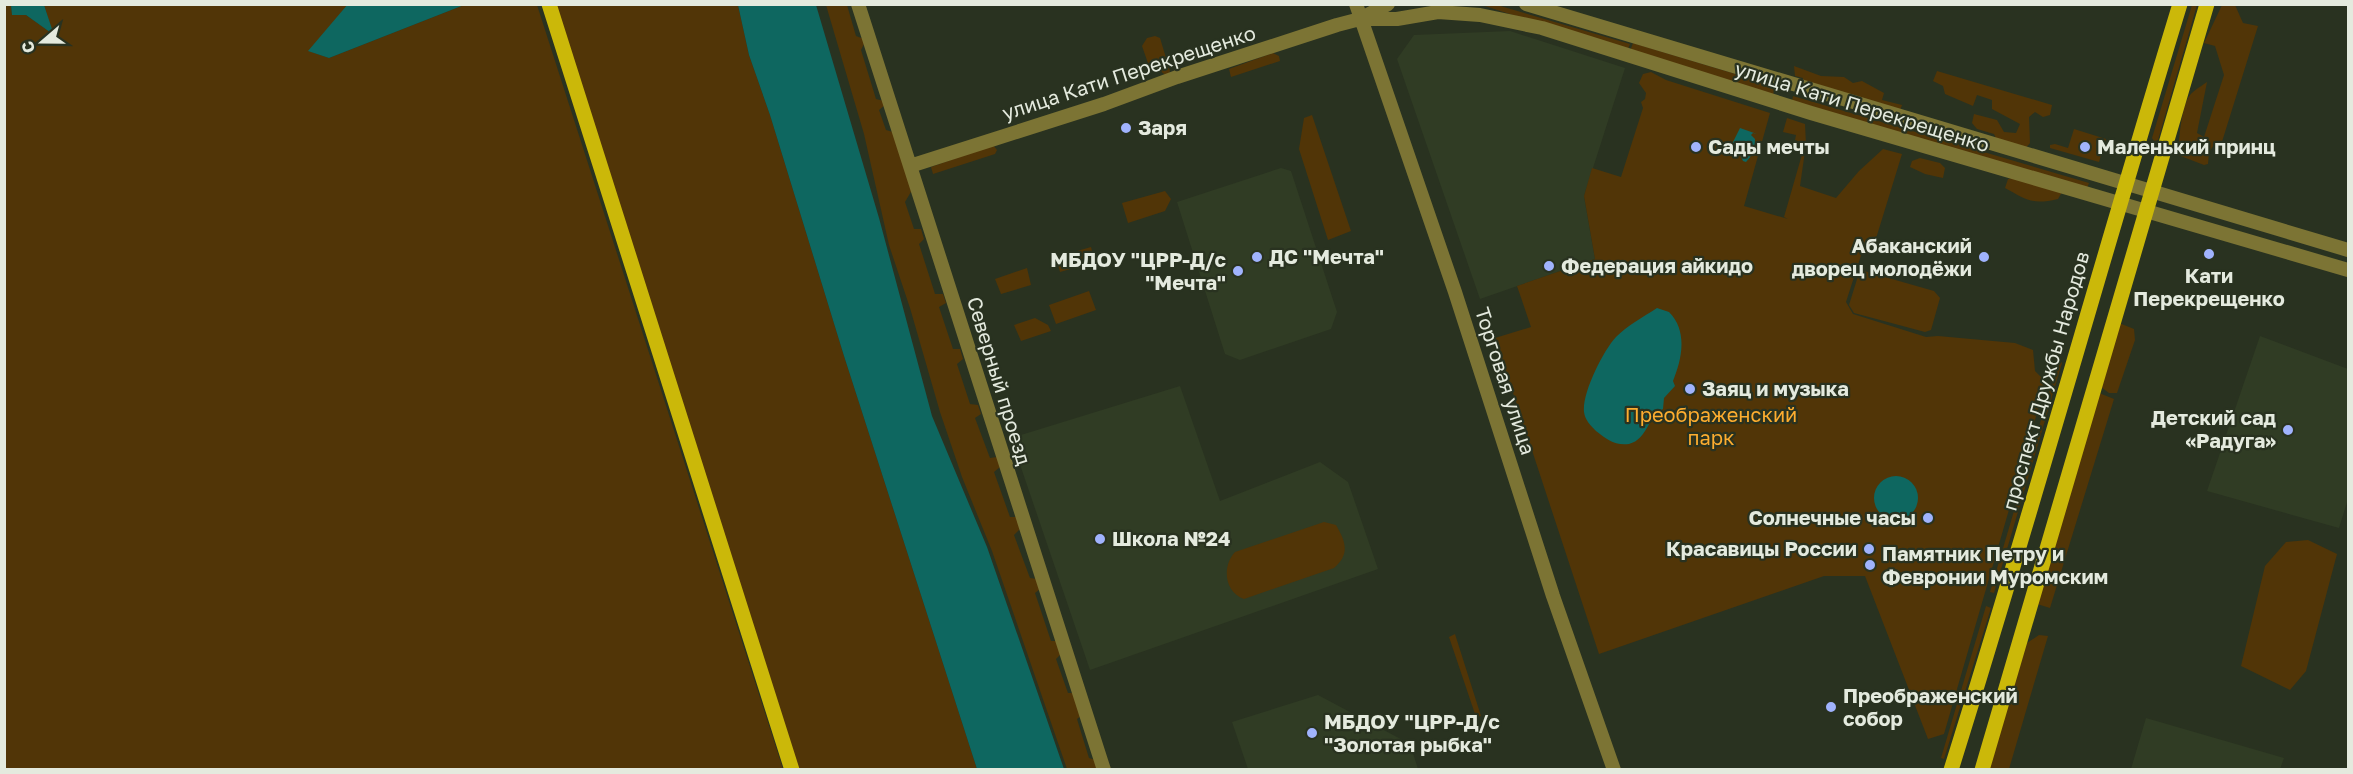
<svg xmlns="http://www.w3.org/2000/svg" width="2353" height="774" font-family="'Golos Text',sans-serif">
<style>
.built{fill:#303c24}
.green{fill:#513507}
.water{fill:#0e6760}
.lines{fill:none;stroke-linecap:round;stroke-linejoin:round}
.minor{stroke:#7c7434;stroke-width:14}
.major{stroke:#cbb809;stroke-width:15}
.poi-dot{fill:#a0b3fd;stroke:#293220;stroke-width:2}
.labels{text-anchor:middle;stroke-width:4.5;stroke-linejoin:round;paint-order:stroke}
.street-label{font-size:20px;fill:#e4eade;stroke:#293220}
.poi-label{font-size:20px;font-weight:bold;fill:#e4eade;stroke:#293220;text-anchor:start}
.park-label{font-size:20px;fill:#fdad2f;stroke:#293220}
</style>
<rect width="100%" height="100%" fill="#293220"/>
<!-- built -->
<path class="built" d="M1510,31l115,37 -41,128 11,63 -115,40 -83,-240 17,-24z
M1281,168l10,3 46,141 -6,17 -91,31 -15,-6 -48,-152z
M2260,336l88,33v130l-9,29 -132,-37z
M1180,386l40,115 100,-39 28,20 30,87 -288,101 -79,-232z
M1318,695l92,49 8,25h-170l-16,-47z
M2146,718l138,40 -4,11h-149z"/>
<!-- green -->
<path class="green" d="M5,5h6l1,10h14l27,19 -9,-29h304l-39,46 20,7 135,-53h73l246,764 -778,1z
M555,5h183l11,50 21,60 74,241 133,413h-179z
M826,5h21l9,31 8,3 1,3 -4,8 15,49 8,2 1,4 -6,5 7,20 7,2 19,58 -7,12 9,27h7l3,10 -5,5 16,50h8l3,9 -7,4 14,42h7l3,10 -6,5 13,40 8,1 3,9 -6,4 15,40 7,-1 3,10 -6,5 16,45h6l4,12 -6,6 16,43 7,1 3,10 -5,4 16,48h7l4,12 -6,6 12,34h7l7,22 -5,4 12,39 7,2 3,9h-32l-75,-218 -30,-74 -22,-65 -30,-104 -21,-63 -25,-111z
M1456,5h41l133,39 -3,8 -142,-46z
M2192,5h5l-39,135 -4,1 -2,-3z
M2222,5h13l8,18 15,3 -37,119h-7l-5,7 -1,12 -4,1 -26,-10c1,-16 3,-43 10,-57 4,-7 12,-11 19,-16l-10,51 7,4 20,-62 -9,-29 -11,-3z
M1155,36l5,2 10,33 -2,6 -13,-10 -5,2 -8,-23 5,-8z
M1633,43l142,43 -2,9 -143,-44z
M1273,53l6,3 1,5 -49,16 -2,-8z
M1794,66l27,10 23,1 9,6 9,-2 22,12 -2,7 20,5 -3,8 -97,-29 1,-6 -8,-2z
M1937,71l115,34 -2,10 -7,2 -8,-5 -6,5 1,26 -6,7 -25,-5 -5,-11 -17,-5 -5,-6 2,-9 23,6 7,12 12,1 4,-9 -28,-15v-9l-15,-5 -4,11 -28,-12 -2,-8 -10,-5z
M1651,72l15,8 104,33 -26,93 44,13 -4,-2 21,-73 -10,-4 1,-5 -13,-3 4,-14 18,6 1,20 -6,42 36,12 23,-27 24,-22 19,5 -28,91 -9,-2 -19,59 7,12 73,23 12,-1 77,7 18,7 2,21 11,11 -102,352 -16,5 -63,-163h-41l-225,78 -104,-316 36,-11 -14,-41 78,-27 -11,-63 8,-28 29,9 22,-69 -2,-6 4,-3 1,-6 -7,-10 4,-9z
M1793,96l296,87 -2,5 -295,-87z
M1312,115l39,116 -23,9 -29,-91 5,-31z
M2074,129l32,10 -7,23 -49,-14v-3l5,-1 13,4z
M993,145l4,5 -2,4 -62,20 -2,-7z
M1920,158l20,5 5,5 -2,10 -18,-4 -15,-7 2,-6z
M2016,177l46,15 -4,7c-26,6 -31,1 -53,-11l3,-9z
M1165,191l6,8 -6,12 -37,12 -6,-20z
M1091,247l4,15 -35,10 -4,-15z
M1027,268l4,17 -30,9 -6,-15z
M1864,271l70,20 6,7 -9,32 -6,2 -71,-19 -5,-8 9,-29z
M1089,291l7,19 -40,14 -7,-19z
M1035,318l13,7 3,6 -30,10 -7,-16z
M2119,323l15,6 1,11 -18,53h-8l-8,-6z
M2059,359l3,4 -68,230 -4,-1z
M2099,393l15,6 -64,209 -13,-4z
M1324,522l12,3c10,17 14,29 -2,43l-90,31c-20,-7 -22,-33 -9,-47z
M2308,540l29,14 -31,117 -16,19 -49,-24 24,-100 21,-24z
M1986,606l5,2 -47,151 -3,-1z
M1455,634l26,82 -5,1 -27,-80z
M2039,635l9,1 -39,133 -21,1 39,-127z"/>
<!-- water -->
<path class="water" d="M348,4h116v1l-135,53 -21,-7z
M11,5h33l10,30 -28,-20h-14z
M738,5h78l63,213 53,198 55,131 77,222h-87l-133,-413 -74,-241 -21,-60z
M1740,128l17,6 -4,-1 -2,2 4,4c0,9 -2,16 -9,23l-3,-1 -3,-6h-4l-5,-9z
M1657,308l12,4c19,19 13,47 4,69l2,5 -11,12 -1,11c-16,8 -15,30 -34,35 -14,2 -23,-5 -33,-13 -5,-5 -11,-11 -12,-19 -2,-19 19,-61 32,-75 11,-11 27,-20 41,-29z
M1874 498a22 22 0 1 1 44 0a22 22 0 1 1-44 0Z"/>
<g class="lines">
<!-- minor -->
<path class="minor" d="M858,4l246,766
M1356,4l99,288 98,304 61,174
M1526,4l822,246
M1362,18l26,-14
M910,166l194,-62 73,-27 160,-52 23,-6h37l41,-7 42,3 62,13 269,85 537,157"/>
<!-- major -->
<path class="major" d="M549,4l243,766
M1951,770c80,-254 151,-511 229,-766
M1982,770l225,-766"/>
</g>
<!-- markers -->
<g class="poi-dot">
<circle cx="1126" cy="128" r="6"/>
<circle cx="1696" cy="147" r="6"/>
<circle cx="2085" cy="147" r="6"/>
<circle cx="2209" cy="254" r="6"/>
<circle cx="1257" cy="257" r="6"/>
<circle cx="1984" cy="257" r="6"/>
<circle cx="1549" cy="266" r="6"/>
<circle cx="1238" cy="271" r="6"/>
<circle cx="1690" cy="389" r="6"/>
<circle cx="2288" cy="430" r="6"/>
<circle cx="1928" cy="518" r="6"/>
<circle cx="1100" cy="539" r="6"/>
<circle cx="1869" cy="549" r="6"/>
<circle cx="1870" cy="565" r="6"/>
<circle cx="1831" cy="707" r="6"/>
<circle cx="1312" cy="733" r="6"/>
</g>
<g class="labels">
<!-- street labels -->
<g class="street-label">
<text transform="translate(1129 73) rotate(-18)" y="7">улица Кати Перекрещенко</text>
<text transform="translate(1862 107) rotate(17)" y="7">улица Кати Перекрещенко</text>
<text transform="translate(999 381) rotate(73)" y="7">Северный проезд</text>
<text transform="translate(1505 381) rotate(72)" y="7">Торговая улица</text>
<text transform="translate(2046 381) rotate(-74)" y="7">проспект Дружбы Народов</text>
</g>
<!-- poi labels -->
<g class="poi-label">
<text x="1138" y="135">Заря</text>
<text x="1708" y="154">Сады мечты</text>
<text x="2097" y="154">Маленький принц</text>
<text x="1972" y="253" text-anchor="end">Абаканский<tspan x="1972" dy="23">дворец молодёжи</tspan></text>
<text x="1269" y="264">ДС "Мечта"</text>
<text x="1226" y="267" text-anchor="end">МБДОУ "ЦРР-Д/с<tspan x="1226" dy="23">"Мечта"</tspan></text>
<text x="1561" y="273">Федерация айкидо</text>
<text x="2209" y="283" text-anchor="middle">Кати<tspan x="2209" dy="23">Перекрещенко</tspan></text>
<text x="1702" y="396">Заяц и музыка</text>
<text x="2276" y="425" text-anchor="end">Детский сад<tspan x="2276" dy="23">«Радуга»</tspan></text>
<text x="1916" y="525" text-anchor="end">Солнечные часы</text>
<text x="1112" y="546">Школа №24</text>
<text x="1857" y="556" text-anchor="end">Красавицы России</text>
<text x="1882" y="561">Памятник Петру и<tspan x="1882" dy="23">Февронии Муромским</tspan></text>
<text x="1843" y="703">Преображенский<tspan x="1843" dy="23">собор</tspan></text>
<text x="1324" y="729">МБДОУ "ЦРР-Д/с<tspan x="1324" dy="23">"Золотая рыбка"</tspan></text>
</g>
<!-- park labels -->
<g class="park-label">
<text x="1711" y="422">Преображенский<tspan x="1711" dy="23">парк</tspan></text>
</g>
</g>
<!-- border -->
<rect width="2353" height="774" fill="none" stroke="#e4eade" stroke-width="12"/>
<!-- north arrow -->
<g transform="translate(42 42) rotate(250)" stroke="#293220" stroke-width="4.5" paint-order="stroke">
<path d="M0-4.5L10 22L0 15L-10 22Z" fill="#e4eade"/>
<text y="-9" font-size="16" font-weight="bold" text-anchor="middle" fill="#e4eade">С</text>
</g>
</svg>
